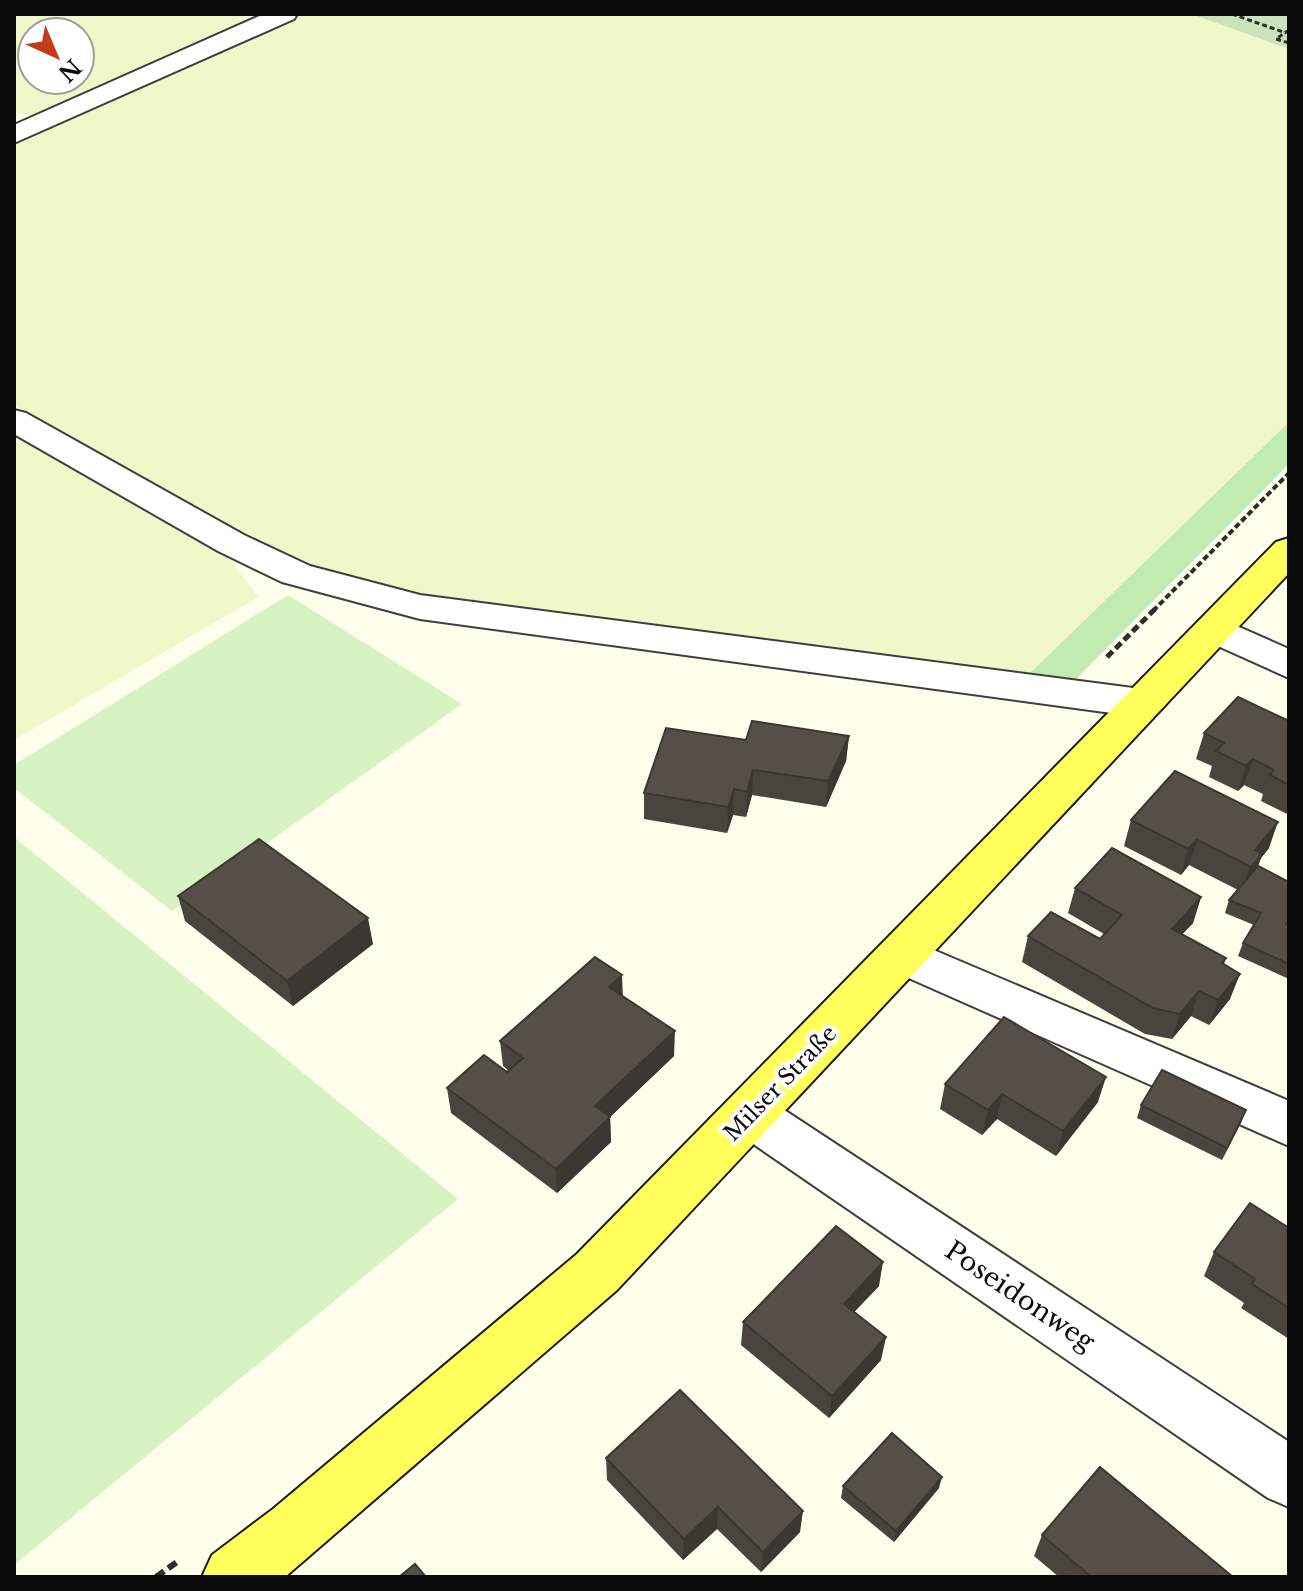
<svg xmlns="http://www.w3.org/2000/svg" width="1303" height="1591" font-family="'Libre Baskerville',serif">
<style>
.farmland{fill:#f0f7c8;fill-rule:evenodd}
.green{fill:#c1ecb1}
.cemetery{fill:#cbe2ba}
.pitch{fill:#d7f2c3}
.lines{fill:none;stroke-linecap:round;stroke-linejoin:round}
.minor-casing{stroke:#3e3e3e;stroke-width:4}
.major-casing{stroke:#1c1c1c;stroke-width:4}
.path-far3{stroke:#2d2d2d;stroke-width:3;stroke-dasharray:5 3;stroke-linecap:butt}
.path-far2{stroke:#2d2d2d;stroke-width:4;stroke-dasharray:6 3;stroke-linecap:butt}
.path-far1{stroke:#2d2d2d;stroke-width:5;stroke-dasharray:8 4;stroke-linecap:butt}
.path{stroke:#2d2d2d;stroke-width:6;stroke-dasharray:10 5;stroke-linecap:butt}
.minor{fill:#fff;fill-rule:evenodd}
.major{fill:#fffe5a;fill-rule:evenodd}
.wall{fill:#49443d}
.shaded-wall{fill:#3c3732}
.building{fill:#554f47;stroke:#3c3732;stroke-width:2}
.labels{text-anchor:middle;stroke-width:8;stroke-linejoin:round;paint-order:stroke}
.street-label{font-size:22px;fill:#0b0b0b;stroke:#fff}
.near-street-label{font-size:26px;fill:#0b0b0b;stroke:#fff}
</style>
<rect width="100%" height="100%" fill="#feffea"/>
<!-- farmland -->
<path class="farmland" d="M14,14h243l-227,102 -16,-4zM32,32h48v48h-48z
M292,14h899l98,35v373l-263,255 -638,-83 -84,-20 -264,-151 -26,-19v-264z
M14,429l213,126 31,42 -244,143z"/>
<!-- green -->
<path class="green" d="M1289,422v42l-214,216 -49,-3z"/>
<!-- cemetery -->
<path class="cemetery" d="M1191,14h98v35z"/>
<!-- pitch -->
<path class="pitch" d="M288,595l174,109 -290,207 -158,-123v-23z
M14,837l444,362 -444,366z"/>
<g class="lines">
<!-- minor casing -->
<g class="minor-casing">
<path id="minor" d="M264,14h33l-3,5 -280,124v-18z
M14,410l12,3 218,122 66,31 110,29 721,94 15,4 6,10 -6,10 -15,4 -721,-98 -138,-37 -64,-31 -204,-117z
M1214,616l75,33v29l-89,-40 -6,-9 6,-9z
M903,937l386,164v45l-403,-178 -7,-13 7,-13z
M751,1093l18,7 520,342v65l-21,-9 -535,-368 -8,-15 8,-15z"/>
</g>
<!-- major casing -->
<g class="major-casing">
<path id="major" d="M1289,538v35l-672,717 -332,287h-83l10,-22 61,-46 304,-255 699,-712z"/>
</g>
<!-- path-far3 -->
<path class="path-far3" d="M1232,14l54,19
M1289,30l-13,9 13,4"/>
<!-- path-far2 -->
<path class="path-far2" d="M1153,611l136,-138"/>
<!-- path-far1 -->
<path class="path-far1" d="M1107,657l48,-48"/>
<!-- path -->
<path class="path" d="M156,1577l21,-15"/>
<!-- minor -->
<use href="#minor" class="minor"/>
<!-- major -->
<use href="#major" class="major"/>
</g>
<!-- wall -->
<path class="wall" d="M1289,721v94l-28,-14 2,-7 -19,-9 -6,6 -29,-14 3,-11 -16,-7 8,-26z
M849,736l-3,25 -20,46 -74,-12 -6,22 -13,-2 -6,18 -83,-14v-26l102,-53z
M1131,820l138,28 -8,10 -3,8 31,16v97l-51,-23 5,-13 11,-18 -29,-12 4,-13 9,-10 -49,-25 -8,10 -57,-29z
M1075,888l126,9 -8,26 -11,11 44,24 -2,6 6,35 -21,26 -18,-9 -19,23 -27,-5 -123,-72 6,-26 72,3 4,-5 -36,-21z
M178,896l195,48 -80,62 -108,-85z
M623,996l51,60 -64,61 1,25 -54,51 -106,-80 -4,-25 62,-17 -6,-5 -3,-25z
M945,1084l153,18 -42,54 -59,-37 -15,16 -42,-26z
M1141,1105l105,5 -24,50 -85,-42z
M1289,1228v111l-48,-31 3,-5 -40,-27 10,-24z
M879,1286l-25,26 27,48 -52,58 -88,-73 2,-23z
M606,1458l194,74 -39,40 -44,-43 -34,31 -76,-80z
M843,1486l96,2 -45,54 -53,-44z
M1042,1535l191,42h-174l-25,-21z"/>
<!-- shaded-wall -->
<path class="shaded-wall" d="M849,736l-3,25 -20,46 2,-26z
M1253,759l-9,26 -6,6 8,-25z
M753,770l-1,25 -6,22 1,-25z
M734,789l-1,26 -6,18 1,-26z
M1278,822l-9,26 -8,10 -8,21 -11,13 13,-42z
M1197,840l-8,25 -8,10 7,-26z
M1201,897l-8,26 -29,31 8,-25z
M368,918l5,26 -80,62 -6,-25z
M1240,974l-10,25 -21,26 9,-25z
M622,975l1,25 -14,-13z
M1199,991l-8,25 -19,23 8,-25z
M675,1031l-1,25 -64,61 1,25 -54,51 -1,-24 39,-63z
M1106,1077l-8,25 -42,54 7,-25z
M1002,1094l-5,25 -15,16 6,-25z
M1246,1110l-5,13 -19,37 5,-12z
M883,1262l-4,24 -39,41 4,-23z
M886,1337l-5,23 -52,58 3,-22z
M942,1477l-3,11 -45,54 2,-11z
M718,1507l-1,22 -34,31 1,-21z
M803,1511l-3,21 -39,40 2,-20z"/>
<!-- building -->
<path class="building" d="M1238,697l51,24v29l-1,2h1v33l-19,-10 4,-5 -21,-11 -7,7 -30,-15 8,-8 -20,-10z
M752,721l97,15 -21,45 -75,-11 -6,22 -13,-3 -6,18 -84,-14 22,-65 80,12z
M1175,771l103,51 -23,28 7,4 -11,13 -54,-27 -9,9 -57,-29z
M259,839l109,79 -81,63 -109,-85z
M1112,848l89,49 -29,32 54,29 -4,5 18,11 -22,26 -19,-9 -19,23 -27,-6 -125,-72 23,-24 49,27 22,-24 -47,-27z
M1258,866l31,16v37l-3,5 3,1v39l-46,-21 18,-30 -32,-13z
M595,957l27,18 -13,12 66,44 -80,75 15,11 -54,52 -109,-81 37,-33 23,17 16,-14 -23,-17z
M1004,1017l102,60 -43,54 -61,-37 -14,16 -43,-26z
M1162,1070l84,40 -19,38 -86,-43z
M1250,1203l39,25v80l-37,-24 3,-5 -41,-27z
M836,1226l47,36 -39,42 42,33 -54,59 -89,-74z
M680,1390l123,121 -40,41 -45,-45 -34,32 -78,-81z
M892,1433l50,44 -46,54 -53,-45z
M1100,1467l133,110h-142l-49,-42z
M415,1564l11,13h-27z"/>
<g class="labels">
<!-- street labels -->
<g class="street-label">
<text transform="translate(780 1083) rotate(-46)" y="8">Milser Straße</text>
</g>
<!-- near-street labels -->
<g class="near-street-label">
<text transform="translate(1020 1296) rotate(34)" y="9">Poseidonweg</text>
</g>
</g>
<!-- border -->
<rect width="1303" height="1591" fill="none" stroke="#0b0b0b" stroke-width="32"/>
<!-- north arrow -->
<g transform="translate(56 56) rotate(136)"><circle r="38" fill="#ffffff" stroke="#9d9d9d" stroke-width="2"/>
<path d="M0-6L14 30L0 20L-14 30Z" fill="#c53a1a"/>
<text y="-12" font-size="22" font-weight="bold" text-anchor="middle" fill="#0b0b0b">N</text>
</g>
</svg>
